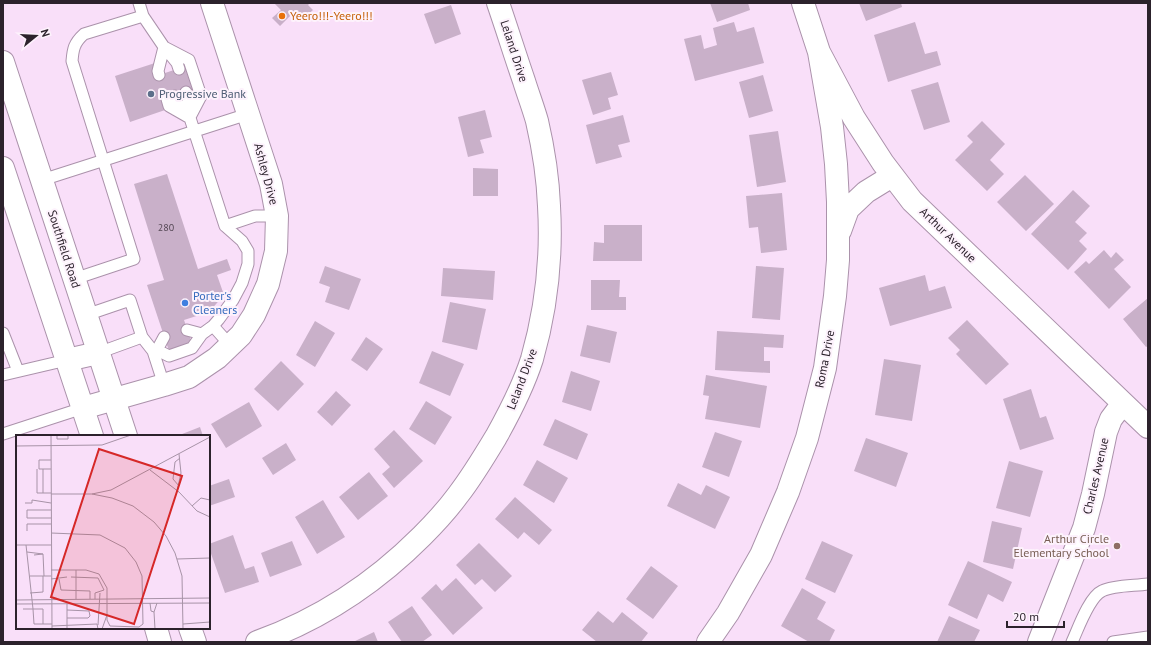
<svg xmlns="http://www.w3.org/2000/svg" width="1151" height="645" font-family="'PT Sans',sans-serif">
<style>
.building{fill:#c9b0c9}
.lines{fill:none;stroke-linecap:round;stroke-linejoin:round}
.lane-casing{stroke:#ab92ab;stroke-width:13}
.street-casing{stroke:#ab92ab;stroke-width:24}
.secondary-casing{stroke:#ab92ab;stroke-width:24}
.lane{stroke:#fff;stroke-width:11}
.street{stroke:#fff;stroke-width:22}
.secondary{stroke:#fff;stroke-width:22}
.food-dot{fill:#e8710a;stroke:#fdf2fc;stroke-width:1.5}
.service-dot{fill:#5c6f8a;stroke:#fdf2fc;stroke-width:1.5}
.shop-dot{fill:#3f7fe0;stroke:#fdf2fc;stroke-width:1.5}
.education-dot{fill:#8d6e63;stroke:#fdf2fc;stroke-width:1.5}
.labels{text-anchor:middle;stroke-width:4;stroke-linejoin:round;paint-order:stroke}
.number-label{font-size:10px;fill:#534653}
.food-label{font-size:12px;fill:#c56008;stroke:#fdf2fc;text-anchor:start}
.street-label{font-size:12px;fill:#2c222c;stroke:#fdf2fc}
.service-label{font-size:12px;fill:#4e5e75;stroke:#fdf2fc;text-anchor:start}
.shop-label{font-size:12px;fill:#366cbe;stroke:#fdf2fc;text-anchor:start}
.education-label{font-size:12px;fill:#785e54;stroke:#fdf2fc;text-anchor:end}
.inset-road{fill:none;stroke:#a793a7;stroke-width:1}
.view{fill:#d62828;fill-opacity:0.15;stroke:#d62828;stroke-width:2}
.inset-edge{fill:none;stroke:#2c222c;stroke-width:2}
</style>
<rect width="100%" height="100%" fill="#f9dff9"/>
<!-- building -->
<path class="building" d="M274,3h36l-2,2 5,5 -13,12 -8,-8 -12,12 -8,-8 9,-8z
M710,3h38l2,7 -33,12z
M859,3h42l1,4 -36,14z
M451,5l10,29 -26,10 -11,-30z
M734,22l3,10 17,-5 10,36 -69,18 -11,-42 17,-4 3,14 13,-4 -4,-17z
M915,22l10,32 12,-3 4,14 -53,17 -14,-47z
M155,63l4,12 30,-10 8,24 -32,10 3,10 -38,13 -15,-46z
M611,72l7,23 -10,3 3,11 -18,6 -11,-35z
M763,75l10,36 -24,7 -10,-36z
M938,82l12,40 -26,8 -13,-40z
M485,110l7,27 -12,3 4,13 -16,4 -10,-40z
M623,115l7,27 -12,3 4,12 -26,7 -10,-39z
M982,121l23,23 -15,16 14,14 -17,17 -32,-31 18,-18 -6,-6z
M778,131l8,51 -29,5 -8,-52z
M473,168l25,1v27h-25z
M167,174l31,95 29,-10 4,11 -14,5 7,20 -15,17 -25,8 8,23 -23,8 -22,-66 17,-5 -30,-96z
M1025,175l29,29 -28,27 -29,-29z
M1073,190l17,16 -15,16 12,11 -8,8 8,8 -19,21 -37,-36z
M782,193l5,57 -26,3 -3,-26 -9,1 -3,-32z
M604,225h38v36h-49l1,-19 10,1z
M1104,250l7,8 5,-6 8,8 -10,9 17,18 -22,22 -35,-37 12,-11 3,3z
M325,266l36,13 -12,31 -24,-8 5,-15 -11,-4z
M756,266l28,2 -4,52 -28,-2z
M443,268l52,3 -2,29 -52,-4z
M925,275l4,16 16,-5 7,22 -62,18 -11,-38z
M591,280h29l-1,17h7v13h-35z
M1148,298v48l-2,1 -23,-28z
M450,302l36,7 -9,41 -35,-8z
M967,320l42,44 -23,21 -30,-31 4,-4 -12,-12z
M315,321l20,12 -20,34 -19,-12z
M587,325l30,7 -7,31 -30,-7z
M717,331l67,4 -1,13 -19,-1v14h6v12l-55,-3z
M366,337l17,12 -16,22 -16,-11z
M432,351l32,13 -14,32 -31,-13z
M884,359l37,6 -9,56 -37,-6z
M281,361l23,23 -26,27 -24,-22z
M571,371l29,10 -9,30 -29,-9z
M706,375l61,11 -7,42 -55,-9 4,-23 -6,-1z
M1031,389l9,29 6,-2 8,23 -34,11 -17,-51z
M336,391l15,14 -19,21 -15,-14z
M426,401l26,16 -17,28 -26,-16z
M249,402l13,24 -36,22 -15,-24z
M555,419l33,15 -11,26 -34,-15z
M200,427l3,9h-26z
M394,430l29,31 -29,27 -12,-14 8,-7 -16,-18z
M715,432l27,9 -13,36 -27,-10z
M866,438l42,15 -12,34 -42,-16z
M286,443l10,17 -23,15 -11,-17z
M537,460l31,18 -14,25 -31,-18z
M1009,461l34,10 -13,46 -34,-9z
M369,472l19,24 -30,24 -19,-23z
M229,479l6,18 -26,9v-20z
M678,483l23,12 5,-10 24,12 -15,32 -48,-23z
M515,497l37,33 -13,15 -15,-13 -6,7 -23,-20z
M323,500l22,37 -28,17 -22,-37z
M992,521l30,7 -9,41 -30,-7z
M233,535l12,34 9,-3 5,16 -34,11 -16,-45v-4z
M292,541l10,24 -32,12 -9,-24z
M822,541l31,14 -18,38 -30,-14z
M479,543l33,33 -17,16 -13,-13 -7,6 -19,-20z
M968,561l44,21 -9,20 -15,-8 -11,25 -29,-14z
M651,566l27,20 -25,33 -27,-20z
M456,578l27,30 -30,27 -32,-37 15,-14 6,7z
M802,588l24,14 -9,17 18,11 -6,12h-20l-28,-16z
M412,606l20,29 -10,7h-20l-14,-20z
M598,611l15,12 9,-11 26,21 -7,9h-44l-15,-12z
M949,616l31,14 -6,12h-37z
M374,632l4,10h-25z"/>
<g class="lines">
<!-- lane casing -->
<g class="lane-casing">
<path id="lane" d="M139,3l4,13 21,31 13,16 2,6
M164,47l25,13 12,36 -11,21
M159,75l-1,-4 6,-24
M175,96l2,7 8,10
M167,99l2,7 21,12
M42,180l206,-66
M225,226l30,-10h22
M74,279l60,-20 -62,-198c1,-12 2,-18 12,-27l59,-18
M86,315l44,-15 12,37 11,14 4,-1 12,6 23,-8 10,-14 11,-8 6,-7 14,-19 9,-17 6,-19v-13l-6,-10 -17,-15 -35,-108 -2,-19 -2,-7
M213,326l17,19
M187,330l15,4
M3,333l15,38
M157,350l7,-13
M153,351l11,34
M98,353l44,-16
M3,375l64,-15
M3,434l80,-26
M1072,642c6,-13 17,-45 30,-51 12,-6 32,-5 46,-7
M1113,642l35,-5"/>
</g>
<!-- street casing -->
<g class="street-casing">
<path id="street" d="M803,3l16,49 35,66 29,45 29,38 236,226
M840,231l8,-22 18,-17 26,-16
M67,360l31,-7
M83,408l81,-23 25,-8 28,-19 24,-23 13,-20 14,-31 8,-33 1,-35 -6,-32 -59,-181
M257,642c62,-22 118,-59 165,-106 13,-13 25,-26 36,-41 14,-18 26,-38 38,-58 14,-25 27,-50 36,-78 14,-49 20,-102 17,-153 -1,-27 -6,-59 -12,-85 -4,-14 -9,-27 -13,-40 -9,-26 -17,-52 -26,-78
M708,642l20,-29 33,-58 27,-63 19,-54 18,-70 10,-72 3,-36v-58l-2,-38 -4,-37 -13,-75
M1039,642l45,-114 9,-34 13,-62 5,-13 12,-16"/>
</g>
<!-- secondary casing -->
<g class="secondary-casing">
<path id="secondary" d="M3,62l123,374
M3,168l89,268
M156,628l4,14
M190,628l5,14"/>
</g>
<!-- lane -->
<use href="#lane" class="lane"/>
<!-- street -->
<use href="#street" class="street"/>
<!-- secondary -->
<use href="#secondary" class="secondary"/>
</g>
<!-- markers -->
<circle class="food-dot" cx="282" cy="16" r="4"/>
<circle class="service-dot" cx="151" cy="94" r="4"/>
<circle class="shop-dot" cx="185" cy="303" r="4"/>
<circle class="education-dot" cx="1117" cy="546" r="4"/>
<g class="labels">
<!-- number labels -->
<g class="number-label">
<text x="166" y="231">280</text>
</g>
<!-- food labels -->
<g class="food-label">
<text x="290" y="20">Yeero!!!-Yeero!!!</text>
</g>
<!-- street labels -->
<g class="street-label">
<text transform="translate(514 51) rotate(72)" y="4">Leland Drive</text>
<text transform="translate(266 174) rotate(75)" y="4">Ashley Drive</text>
<text transform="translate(948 235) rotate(44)" y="4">Arthur Avenue</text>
<text transform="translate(64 249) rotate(72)" y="4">Southfield Road</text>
<text transform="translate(825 359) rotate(-79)" y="4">Roma Drive</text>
<text transform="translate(522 379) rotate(-69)" y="4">Leland Drive</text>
<text transform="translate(1096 476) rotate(-77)" y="4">Charles Avenue</text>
</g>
<!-- service labels -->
<g class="service-label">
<text x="159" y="98">Progressive Bank</text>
</g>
<!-- shop labels -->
<g class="shop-label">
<text x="193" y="300">Porter's<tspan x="193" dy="14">Cleaners</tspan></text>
</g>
<!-- education labels -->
<g class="education-label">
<text x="1109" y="543">Arthur Circle<tspan x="1109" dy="14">Elementary School</tspan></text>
</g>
</g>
<!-- overview -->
<g transform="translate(16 435)">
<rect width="194" height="194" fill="#f9dff9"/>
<path class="inset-road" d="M35,0l1,194M41,0v4h11v-4M0,11l86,-1 29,-10M35,25h-12v9h12M21,34v24h14M134,35l29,22 18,19 13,6M163,51l-6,-7 2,-17 5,-4M161,56l4,-18 -2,-19M27,58v-24M35,59h41l19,-4 99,-53M76,59l20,4 21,8 21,16 12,14 9,17 7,23 1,53M9,68h7v-3l19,3M176,71l9,-8 9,2M35,75h-24v8h24M11,96v-7h24M35,98l49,2 25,13 11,14 6,14 1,48 -4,3 -29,-1 -3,-6v-32l-8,-14 -13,-4h-35M0,110h35M10,110l7,64h10v15h9M11,117l16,2M18,120l9,-1 1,22M161,124l33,-1M14,141h21M55,142l27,1 6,12 -9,3v6M35,144l16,-2M43,144l2,11 29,1v8M14,158l13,-1v-16M60,164v-29M0,165l194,-2M134,168l1,8 3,1 3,-9M0,169l194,-1M51,169v25M7,174h10l1,15h9M51,175l22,1 1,5 -2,2h-21M138,177l1,17M167,189l27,-2M82,190l2,-32M36,191l45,-2 1,5M86,194l5,-14"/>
<path class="view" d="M83,14l83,27 -48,148 -83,-27z"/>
<rect width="194" height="194" class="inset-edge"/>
</g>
<!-- border -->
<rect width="1151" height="645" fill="none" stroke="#2c222c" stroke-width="8"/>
<!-- north arrow -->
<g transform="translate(36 36) rotate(72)" stroke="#fdf2fc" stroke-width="3" paint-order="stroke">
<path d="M0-3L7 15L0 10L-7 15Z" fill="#2c222c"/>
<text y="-6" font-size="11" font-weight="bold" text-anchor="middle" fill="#2c222c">N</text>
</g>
<!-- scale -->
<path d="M1007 621v6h57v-6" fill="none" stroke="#2c222c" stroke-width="2"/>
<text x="1013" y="621" font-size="12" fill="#2c222c" stroke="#fdf2fc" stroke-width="3" paint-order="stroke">20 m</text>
</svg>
